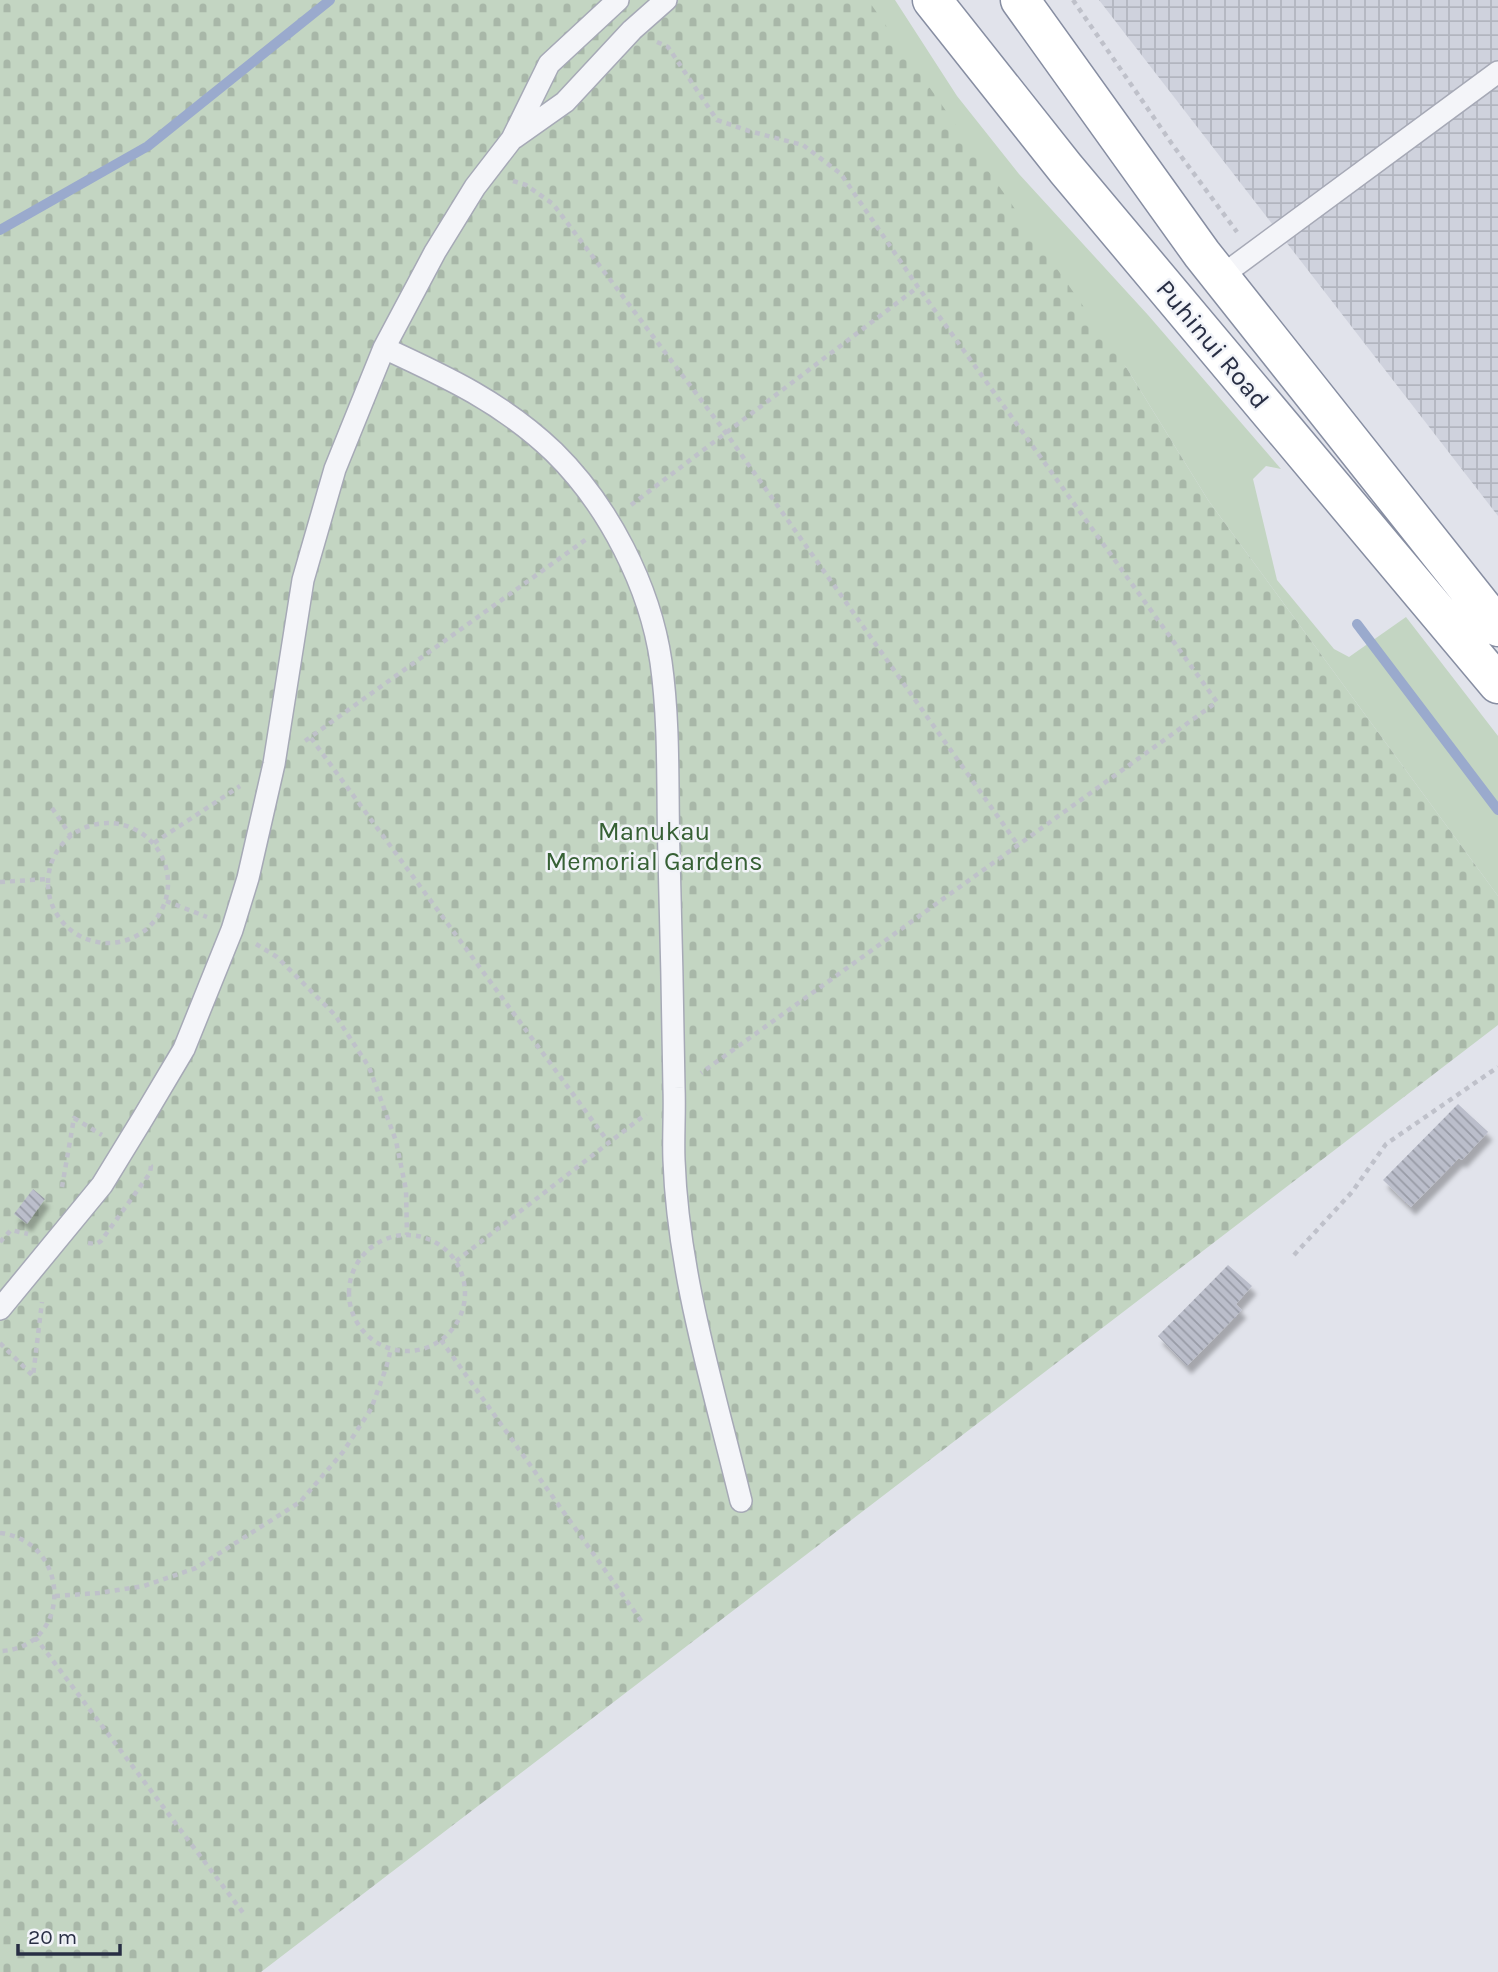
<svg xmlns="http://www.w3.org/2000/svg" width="1498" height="1972" font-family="Karla,sans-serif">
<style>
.industrial{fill:url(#industrial-grid)}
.green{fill:#c3d5c2}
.cemetery{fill:url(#cemetery-stones)}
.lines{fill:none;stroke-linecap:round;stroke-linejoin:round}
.stream{stroke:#9aaacd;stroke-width:10}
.building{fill:url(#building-back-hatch);filter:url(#shadow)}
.lane-casing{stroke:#a6a9b6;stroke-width:24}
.highway-casing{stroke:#878ea2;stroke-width:41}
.path{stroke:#bfc1ca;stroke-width:4.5;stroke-dasharray:5 5;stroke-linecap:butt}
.lane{stroke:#f4f5f9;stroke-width:21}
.highway{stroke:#fff;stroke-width:38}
.labels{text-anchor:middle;stroke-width:5;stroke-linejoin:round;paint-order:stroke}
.street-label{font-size:26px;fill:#282e44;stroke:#f1f3f8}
.park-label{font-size:26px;fill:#366034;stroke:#f1f3f8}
</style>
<defs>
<pattern id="industrial-grid" width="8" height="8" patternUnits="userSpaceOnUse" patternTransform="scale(1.75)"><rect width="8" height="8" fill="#cfd2dd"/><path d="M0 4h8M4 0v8" fill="none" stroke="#b2b5bf"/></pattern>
<pattern id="cemetery-stones" width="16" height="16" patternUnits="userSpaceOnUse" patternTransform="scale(1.75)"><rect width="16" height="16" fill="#c3d5c2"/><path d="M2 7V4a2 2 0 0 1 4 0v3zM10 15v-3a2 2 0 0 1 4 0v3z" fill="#a8b7a8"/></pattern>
<pattern id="building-back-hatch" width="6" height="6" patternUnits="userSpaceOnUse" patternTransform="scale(1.75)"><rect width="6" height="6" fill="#bbbecb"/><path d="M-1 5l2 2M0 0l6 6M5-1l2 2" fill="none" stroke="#989ba6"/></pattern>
<filter id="shadow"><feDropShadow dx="4.5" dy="8" stdDeviation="2" flood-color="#0004"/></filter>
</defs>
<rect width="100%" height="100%" fill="#e1e3eb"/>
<!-- industrial -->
<path class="industrial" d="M1099,0h399v516z"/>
<!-- green -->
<path class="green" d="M763,0h132l62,96 62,78 129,141 133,154 -15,-3 -13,13 24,101 57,69 15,8 57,-40 92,119v160l-290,-396 -82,-133z"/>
<!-- cemetery -->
<path class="cemetery" d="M0,0h868l258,367 82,133 290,396v129l-1237,947h-261z"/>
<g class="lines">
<!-- stream -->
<path class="stream" d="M0,230l148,-84 182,-146
M1357,624l141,186"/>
</g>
<!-- building -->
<path class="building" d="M1458,1104l30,28 -26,28 -3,-2 -48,49 -28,-27z
M33,1189l12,10 -18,25 -13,-10z
M1228,1265l24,21 -16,18 6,6 -55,56 -29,-30z"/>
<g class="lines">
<!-- lane casing -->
<g class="lane-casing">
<path id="lane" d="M514,138l51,-36 67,-72 34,-30
M1220,277l278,-205
M384,348c63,29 119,55 170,104 54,53 96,134 107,210 9,64 6,130 8,194 2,77 4,155 5,232 1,24 -1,48 0,72 4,115 40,229 67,341
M0,1309l102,-124 41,-67 41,-69 48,-119 16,-52 26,-114 29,-184 32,-111 49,-121 51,-96 40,-65 37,-48 37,-75 69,-64"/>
</g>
<!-- highway casing -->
<g class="highway-casing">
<path id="highway" d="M932,0l134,169 432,515
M1020,0l182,254 296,373"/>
</g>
<!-- path -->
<path class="path" d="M1073,0l99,144 65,88
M657,42l11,5 49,73 32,11 54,14 38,29 77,113 299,415 -516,371
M513,181l13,4 27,19 173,229 292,412
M631,505l287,-218
M311,738l298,405
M305,741l283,-203
M52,808l19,28
M48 883a60 60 0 1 1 120 0a60 60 0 1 1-120 0Z
M154,843l86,-57
M0,882l48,-3
M166,901l41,16
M256,944l21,13 58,58 34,52 27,74 10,49 1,45
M62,1187l12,-69 28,17
M349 1293a58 58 0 1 1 116 0a58 58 0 1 1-116 0Z
M0,1242l11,-12 17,4
M88,1243l8,1 5,-3 49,-68 1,-7 -4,-3
M1294,1255l58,-63 34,-48 112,-77
M456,1261l190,-147
M441,1340l201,282
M0,1343l33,33 9,-74
M0,1533c73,9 72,116 0,118
M55,1596l44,-3 45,-7 52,-18 104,-66 43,-50 28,-43 15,-41 5,-19
M35,1637l209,277"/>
<!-- lane -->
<use href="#lane" class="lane"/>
<!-- highway -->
<use href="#highway" class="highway"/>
</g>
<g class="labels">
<!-- street labels -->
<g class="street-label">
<text transform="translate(1213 344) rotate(50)" y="9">Puhinui Road</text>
</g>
<!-- park labels -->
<g class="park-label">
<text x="654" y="840">Manukau<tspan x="654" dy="30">Memorial Gardens</tspan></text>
</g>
</g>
<!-- scale -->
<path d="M18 1944v10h102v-10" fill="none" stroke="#282e44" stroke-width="3.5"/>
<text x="28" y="1944" font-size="21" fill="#282e44" stroke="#f1f3f8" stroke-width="5" paint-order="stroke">20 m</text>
</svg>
